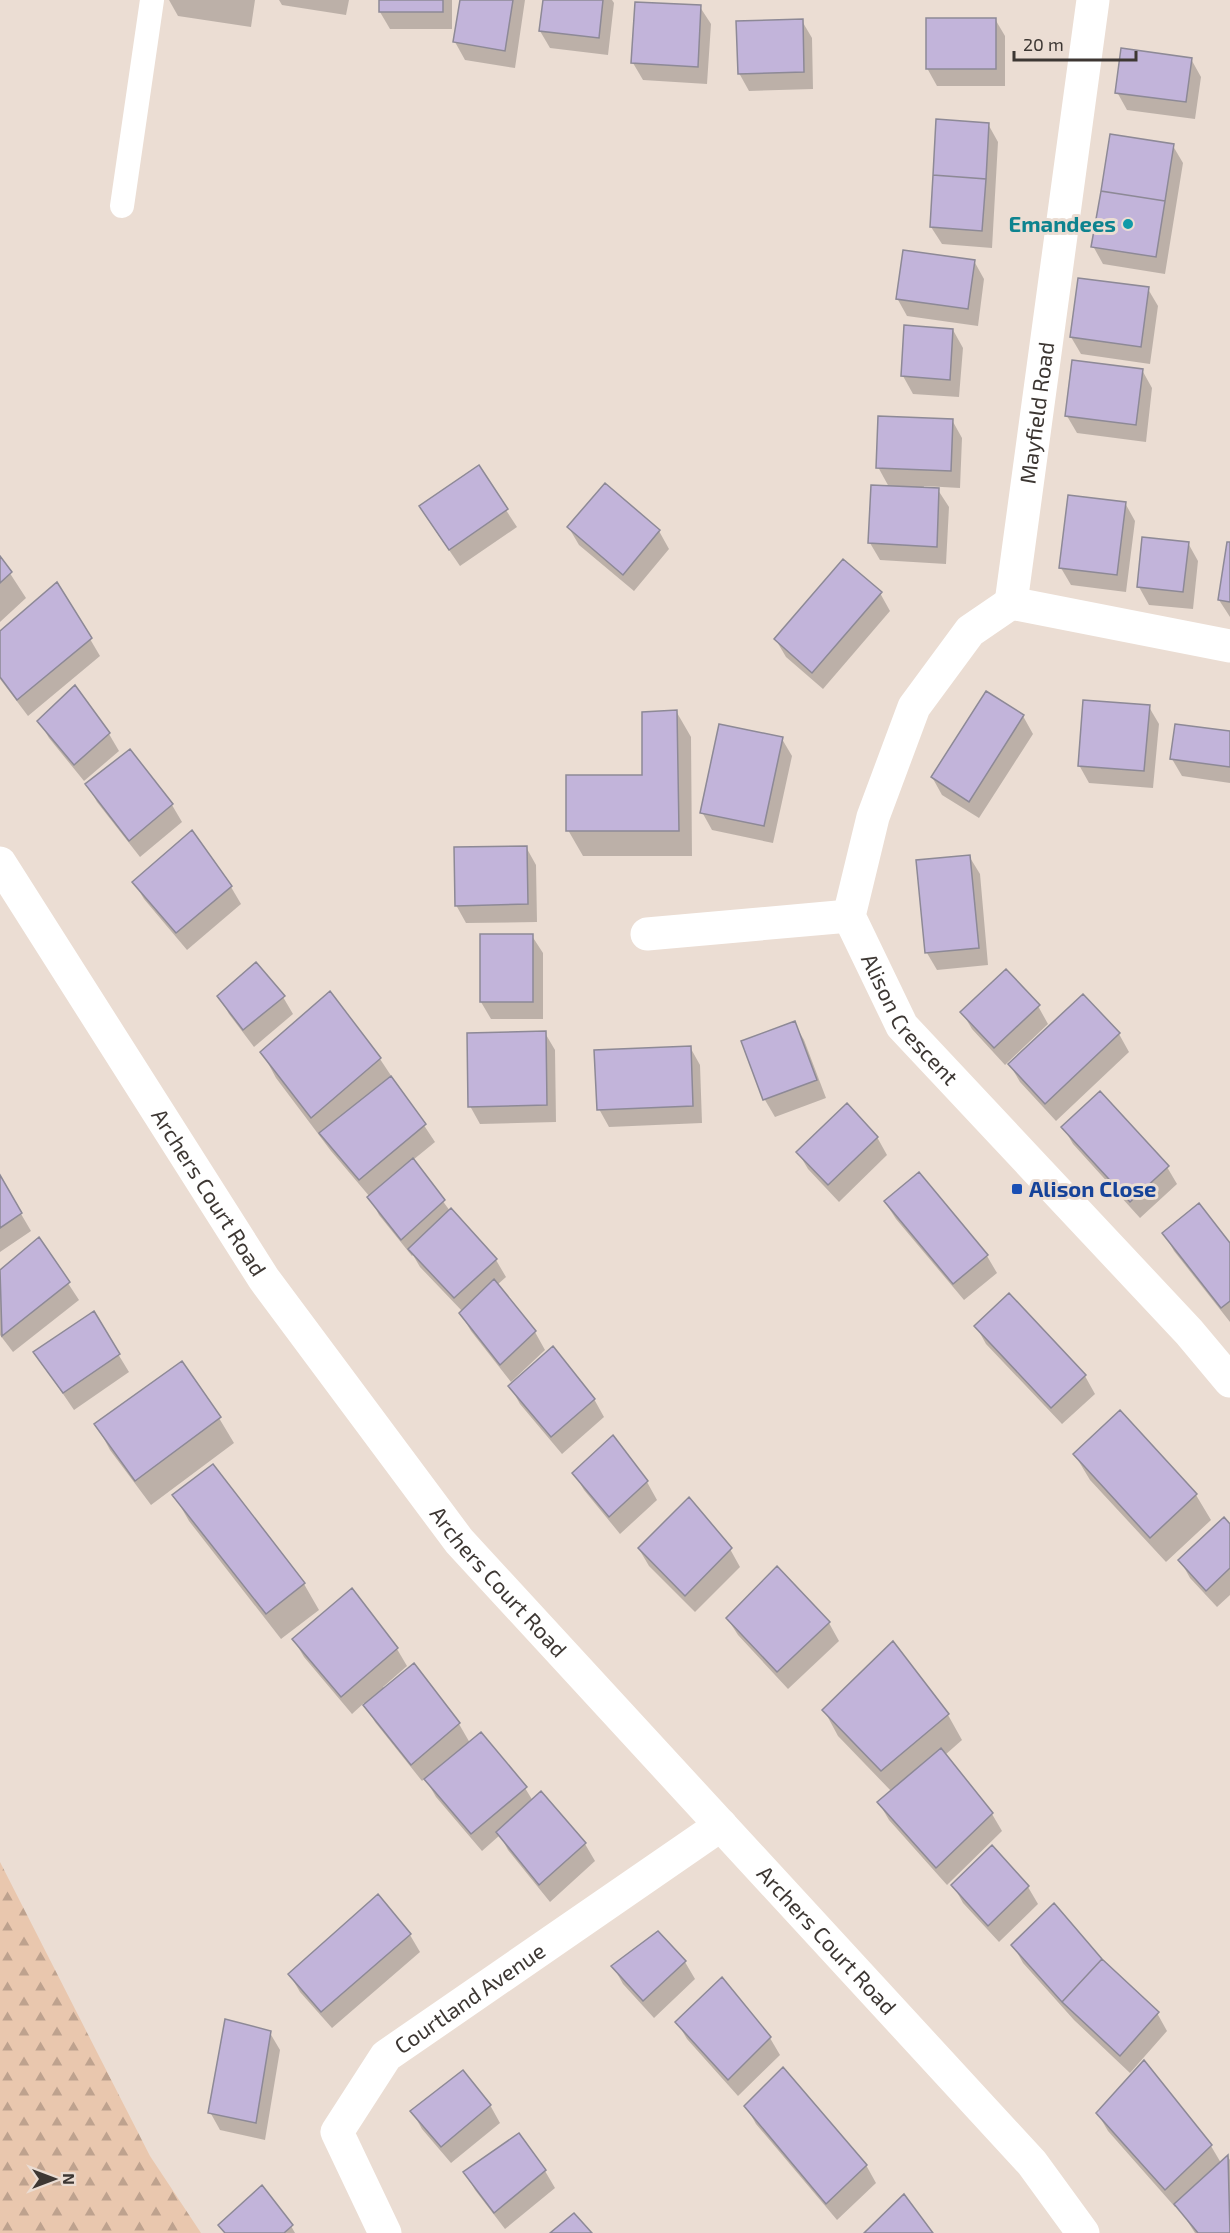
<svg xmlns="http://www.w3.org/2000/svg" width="1230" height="2233" font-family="'Exo 2',sans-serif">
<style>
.forest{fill:url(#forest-firs)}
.shadow{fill:#0003}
.building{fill:#c2b4da;stroke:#8d8996;stroke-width:1.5}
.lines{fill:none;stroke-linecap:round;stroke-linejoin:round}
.service{stroke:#fff;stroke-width:24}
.minor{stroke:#fff;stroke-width:33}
.culture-dot{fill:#0f9aa8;stroke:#ebddd3;stroke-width:2}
.transit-dot{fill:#1a4fb4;stroke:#ebddd3;stroke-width:2}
.labels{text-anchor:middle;stroke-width:6;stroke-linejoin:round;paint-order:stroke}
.culture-label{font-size:22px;font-weight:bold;fill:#0d838f;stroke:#ebddd3;text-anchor:end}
.street-label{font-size:22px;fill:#3d3733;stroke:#ebddd3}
.transit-label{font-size:22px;font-weight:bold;fill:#164399;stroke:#ebddd3;text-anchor:start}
</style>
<defs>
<pattern id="forest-firs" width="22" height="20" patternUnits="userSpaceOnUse" patternTransform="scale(1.5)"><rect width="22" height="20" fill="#e9c7ae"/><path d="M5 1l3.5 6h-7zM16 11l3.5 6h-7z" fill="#bea28e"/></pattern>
</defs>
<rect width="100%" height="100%" fill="#ebddd3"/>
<!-- forest -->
<path class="forest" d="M0,1862l150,294 51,77h-201z"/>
<!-- shadow -->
<path class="shadow" d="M169,0h86l-4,27 -73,-11z
M279,0h70l-3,15 -64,-10z
M380,0h72v29h-62l-10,-17z
M462,0h63l-10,68 -50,-8 -10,-18z
M544,0h68l2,3 -6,52 -58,-7 -10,-17z
M700,7l11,17 -4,60 -64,-4 -10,-17z
M995,19l10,17v50h-68l-10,-18z
M802,21l10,17 1,51 -64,2 -10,-18z
M1191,59l10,18 -6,42 -68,-9 -10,-18z
M988,124l10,18 -6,106 -50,-4 -11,-17z
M1173,146l10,17 -18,111 -62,-10 -10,-18z
M974,261l10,18 -6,47 -71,-10 -10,-18z
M1148,289l10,17 -8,58 -69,-10 -10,-17z
M953,330l10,18 -4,49 -46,-3 -10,-18z
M1142,370l10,18 -6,54 -69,-9 -10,-17z
M952,420l10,18 -2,50 -36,-2 -1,3 15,1 11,17 -3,57 -66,-4 -10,-17 19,-56 -11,-20z
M478,467l39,60 -57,39 -29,-42z
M605,485l54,46 10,18 -35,42 -55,-46 -10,-17z
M1125,503l10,18 -9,71 -55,-7 -10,-17z
M1188,543l10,18 -5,48 -44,-4 -10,-18z
M1230,544v73l-11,-17z
M0,558l26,40 -26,24z
M880,593l10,18 -67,78 -37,-32 -10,-17z
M0,633l90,6 10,17 -72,60 -28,-37z
M1149,707l10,17 -6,64 -64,-5 -10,-18z
M676,711l15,26 1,119h-109l-15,-26 75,-54z
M1023,716l10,18 -54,84 -37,-23 -10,-18z
M39,721l70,13 10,17 -35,30 -35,-43z
M1230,733v50l-48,-7 -10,-17z
M782,739l10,17 -19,87 -61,-13 -10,-18z
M130,751l42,54 10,17 -42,35 -43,-55 -10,-18z
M192,833l39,54 10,17 -54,46 -43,-51 -10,-17z
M526,847l10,18 1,57 -71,1 -10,-18z
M969,856l11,18 8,91 -51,5 -10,-17z
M532,936l11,17v66h-52l-10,-17z
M329,993l51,66 55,83 -22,18 37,51 46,49 10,17 -9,8 38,47 10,18 -34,32 -40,-51 -10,-17 2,-2 -43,-45 -7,-12 -1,1 -33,-41 -9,-18 -39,-46 -55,-73 -14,-26z
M219,996l64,1 10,17 -39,33 -25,-33z
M1082,996l37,38 10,18 -73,69 -36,-39 -10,-17z
M1038,1006l10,18 -43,41 -33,-36 -10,-17z
M794,1023l10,17 22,58 -51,19 -10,-17 -22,-58z
M545,1033l10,17 1,72 -76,2 -10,-18z
M690,1047l10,18 2,58 -93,4 -10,-18z
M1063,1127l104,40 10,17 -37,34 -67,-74z
M877,1137l10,18 -48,47 -31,-33 -10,-17z
M0,1178l31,53 -31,21z
M885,1202l102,54 10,17 -33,27 -68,-81z
M1164,1233l66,12v77l-56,-71z
M39,1239l40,61 -66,52 -13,-17v-63z
M1009,1295l76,81 10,18 -33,30 -76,-80 -10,-18z
M93,1313l36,59 -55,38 -39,-57z
M510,1386l84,13 10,18 -42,37 -42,-50z
M219,1418l15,25 -83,62 -41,-55 -14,-26z
M612,1437l35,45 10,18 -37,34 -36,-44 -10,-17z
M1075,1455l121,40 15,25 -45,42 -76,-82z
M212,1466l92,118 15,26 -38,29 -92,-118 -15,-26z
M1230,1526v69l-13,12 -27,-29 -10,-18z
M639,1549h91l10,18 -45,45 -46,-46z
M777,1568l52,55 10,18 -51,48 -50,-54 -11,-17z
M294,1640l103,9 10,17 -24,21 2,2 74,35 11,19 55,45 8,13 8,-8 44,51 10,17 -45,41 -42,-52 -8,-15 -18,16 -46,-54 -11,-19 -3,3 -47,-59 -11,-19 -12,11 -48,-57z
M824,1710l124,5 14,25 -17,15 47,59 10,17 -55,54 -58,-65 -10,-17 13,-11 -54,-56z
M953,1885l75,2 10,17 -39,38 -36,-39z
M410,1935l10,17 -88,76 -32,-36 -10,-17z
M1013,1945l88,15 56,53 10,18 -37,42 -56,-53 -51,-57z
M685,1962l10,17 -41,39 -31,-34 -10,-18z
M677,2022l93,16 10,17 -42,41 -51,-57z
M270,2033l10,17 -15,90 -45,-10 -10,-18z
M490,2105l10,18 -49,40 -29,-34 -10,-18z
M746,2106l120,59 10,18 -39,37 -81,-96z
M1098,2114l113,32 10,17 7,-6 2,3v73h-35l-18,-28 -2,2 -67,-76z
M545,2171l10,17 -50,41 -30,-39 -10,-18z
M220,2225l71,1 4,7h-70z"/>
<!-- building -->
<path class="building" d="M379,0h64v12h-64z
M460,0h53l-8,51 -52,-9z
M543,0h60l-4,38 -60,-7z
M635,2l66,3 -3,62 -67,-4z
M926,18h70v51h-70z
M803,19l1,53 -66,2 -2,-53z
M1121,48l71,10 -6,44 -71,-9z
M936,119l53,4 -3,56 -53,-4z
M1110,134l64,10 -9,57 -64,-10z
M933,175l53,4 -4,52 -52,-4z
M1101,191l64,10 -9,56 -65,-10z
M903,250l72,10 -7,49 -72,-10z
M1078,278l71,9 -8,60 -71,-10z
M904,325l49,4 -3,51 -49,-4z
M1072,360l71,9 -7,56 -71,-9z
M878,416l75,3 -2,52 -75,-3z
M479,465l29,44 -59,41 -30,-44z
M605,483l55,47 -37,45 -56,-48z
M871,485l68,3 -2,59 -69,-4z
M1068,495l58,7 -9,73 -58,-7z
M1142,537l47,5 -6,50 -46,-5z
M1227,542h3v60l-12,-2z
M0,556l12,16 -12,11z
M843,559l39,33 -70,81 -38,-34z
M57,582l35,56 -75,62 -17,-23v-46z
M75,685l35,48 -36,32 -37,-44z
M986,691l38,24 -55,87 -38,-25z
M1083,700l67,5 -6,66 -66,-5z
M677,710l2,121h-113v-56h76v-63z
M719,724l64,13 -19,89 -64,-13z
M1175,724l55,7v36l-60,-8z
M130,749l43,55 -44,37 -44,-57z
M192,830l40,56 -56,47 -44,-51z
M527,846l1,58 -73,2 -1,-59z
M970,855l9,93 -54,5 -9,-93z
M480,934h53v68h-53z
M256,962l29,34 -42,34 -26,-34z
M1006,969l34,36 -46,43 -34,-36z
M330,991l51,67 -70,60 -51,-66z
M1083,994l37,39 -75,71 -37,-40z
M795,1021l22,59 -54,20 -22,-59z
M546,1031l1,74 -79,2 -1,-74z
M691,1046l2,60 -96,4 -3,-60z
M391,1076l35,48 -67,56 -40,-47z
M1100,1091l69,75 -39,36 -69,-75z
M847,1103l31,34 -50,48 -32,-33z
M413,1158l32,42 -44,40 -34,-43z
M919,1172l69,83 -35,29 -69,-83z
M0,1175l22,38 -22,15z
M1199,1203l31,40v58l-9,7 -59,-75z
M451,1208l46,51 -43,39 -46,-49z
M39,1237l31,45 -68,54 -2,-66z
M494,1279l42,52 -36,34 -41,-52z
M1009,1293l77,82 -35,33 -77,-82z
M94,1311l26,43 -57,39 -30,-41z
M553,1346l42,53 -44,38 -43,-51z
M182,1361l39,56 -86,64 -41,-57z
M1120,1410l77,84 -47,44 -77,-84z
M613,1435l35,46 -39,36 -37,-44z
M213,1464l92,119 -39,31 -94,-119z
M689,1497l43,51 -47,48 -47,-48z
M1224,1517l6,7v44l-24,23 -28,-31z
M777,1566l53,56 -53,50 -51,-54z
M352,1588l46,60 -57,49 -49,-58z
M893,1641l56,73 -68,57 -59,-61z
M414,1663l46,60 -49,42 -48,-60z
M481,1732l46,55 -56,47 -47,-55z
M941,1748l52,65 -57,55 -59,-66z
M541,1791l45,52 -47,42 -43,-53z
M992,1845l37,41 -41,40 -37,-41z
M378,1894l33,40 -90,78 -33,-38z
M1054,1903l48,56 -40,43 -51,-57z
M658,1931l28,30 -43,40 -32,-35z
M1102,1959l57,53 -39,44 -58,-54z
M722,1977l49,60 -43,43 -53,-58z
M225,2019l46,12 -15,92 -48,-10z
M1144,2060l68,85 -47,45 -69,-77z
M783,2067l84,98 -41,39 -82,-98z
M463,2070l28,35 -50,42 -31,-36z
M519,2133l27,37 -52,43 -31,-41z
M1228,2155l2,78h-32l-24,-29z
M262,2185l31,40 -9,8h-59l-7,-8z
M904,2194l29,39h-69z
M574,2213l18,20h-42z"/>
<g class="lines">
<!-- service -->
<path class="service" d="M122,206l30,-206"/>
<!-- minor -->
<g class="minor">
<path id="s1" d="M1011,603l-41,28 -56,76 -41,110 -24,99 53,110 287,306 41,49"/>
<path id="s2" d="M1011,603l82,-603"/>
<path d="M1011,603l219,43"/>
<path id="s3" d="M0,863l264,416 195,262 573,622 51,70"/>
<path d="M647,934l202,-18"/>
<path id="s4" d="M385,2233l-48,-101 49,-76 335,-231"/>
</g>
</g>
<!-- markers -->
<circle class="culture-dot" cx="1128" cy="224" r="6"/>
<rect class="transit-dot" x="1011" y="1183" width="12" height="12" rx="3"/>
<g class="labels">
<!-- culture labels -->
<g class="culture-label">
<text x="1116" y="232">Emandees</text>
</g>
<!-- street labels -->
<g class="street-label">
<text dy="8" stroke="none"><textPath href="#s2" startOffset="192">Mayfield Road</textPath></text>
<text dy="8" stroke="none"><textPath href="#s1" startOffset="484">Alison Crescent</textPath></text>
<text dy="8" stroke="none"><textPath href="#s3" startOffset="390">Archers Court Road</textPath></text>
<text dy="8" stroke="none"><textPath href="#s3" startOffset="876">Archers Court Road</textPath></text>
<text dy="8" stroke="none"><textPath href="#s3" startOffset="1362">Archers Court Road</textPath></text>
<text dy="8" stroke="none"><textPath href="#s4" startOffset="304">Courtland Avenue</textPath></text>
</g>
<!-- transit labels -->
<g class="transit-label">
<text x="1029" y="1197">Alison Close</text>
</g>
</g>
<!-- north arrow -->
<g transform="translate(54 2179) rotate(90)" stroke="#ebddd3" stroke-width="4.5" paint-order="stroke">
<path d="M0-4.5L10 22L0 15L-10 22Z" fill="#3d3733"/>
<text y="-9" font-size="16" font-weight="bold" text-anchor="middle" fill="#3d3733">N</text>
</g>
<!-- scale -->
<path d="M1014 51v9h122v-9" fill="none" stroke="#3d3733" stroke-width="3"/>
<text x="1023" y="51" font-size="18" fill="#3d3733" stroke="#ebddd3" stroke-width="4.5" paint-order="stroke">20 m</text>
</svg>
